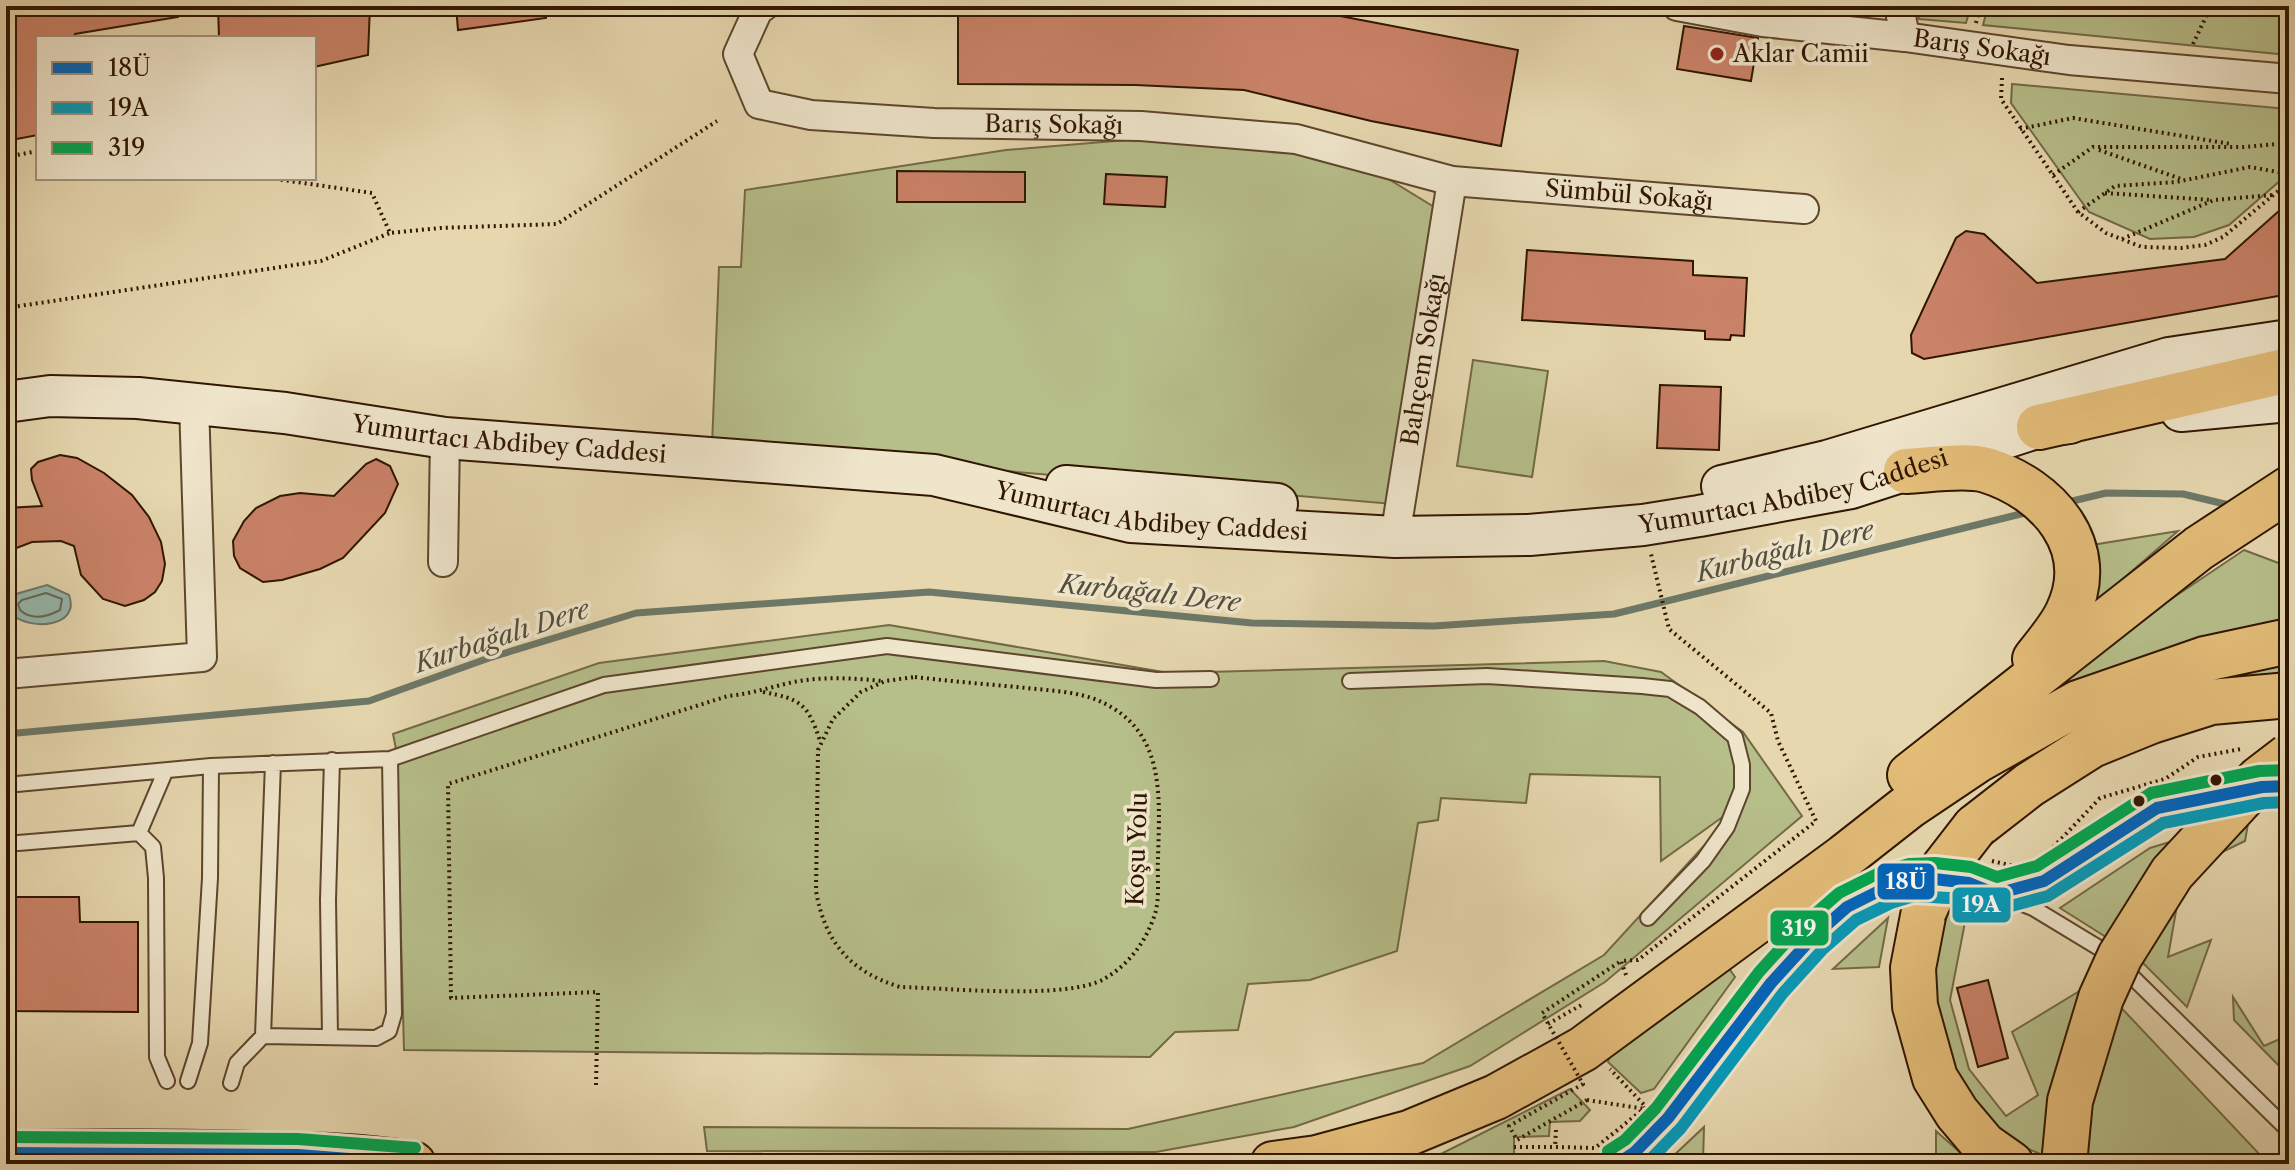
<svg xmlns="http://www.w3.org/2000/svg" width="2295" height="1170" font-family="'Libre Caslon Text',serif">
<style>
.green{fill:#b6be8a;stroke:#736a45;stroke-width:2}
.water{fill:#96b9ad;stroke:#6d7868;stroke-width:2}
.lines{fill:none;stroke-linecap:round;stroke-linejoin:round}
.shore{stroke:#636856;stroke-width:2}
.stream{stroke:#6d7868;stroke-width:7}
.building{fill:#ca8268;stroke:#301600;stroke-width:2}
.service-casing{stroke:#5e462c;stroke-width:18}
.minor-casing{stroke:#5e462c;stroke-width:32}
.secondary-casing{stroke:#301600;stroke-width:44}
.trunk-casing{stroke:#301600;stroke-width:48}
.path{stroke:#301600;stroke-width:4;stroke-dasharray:2 4;stroke-linecap:butt}
.service{stroke:#efe5cb;stroke-width:14}
.minor{stroke:#efe5cb;stroke-width:28}
.secondary{stroke:#efe5cb;stroke-width:40}
.trunk{stroke:#e3bc78;stroke-width:44}
.trunk-bridge-casing{stroke:#301600;stroke-width:48;stroke-linecap:butt}
.path-bridge{stroke:#301600;stroke-width:4;stroke-dasharray:2 4;stroke-linecap:butt}
.trunk-bridge{stroke:#e3bc78;stroke-width:44}
.bus-1-casing{stroke:#efe5cb;stroke-width:18}
.bus-2-casing{stroke:#efe5cb;stroke-width:18}
.bus-3-casing{stroke:#efe5cb;stroke-width:18}
.bus-1{stroke:#0065bd;stroke-width:12}
.bus-2{stroke:#059ab9;stroke-width:12}
.bus-3{stroke:#00a651;stroke-width:12}
.poi-dot{fill:#8f2418;stroke:#efe5cb;stroke-width:3}
.bus-dot{fill:#301600;stroke:#efe5cb;stroke-width:3}
.labels{text-anchor:middle;stroke-width:7;stroke-linejoin:round;paint-order:stroke}
.street-label{font-size:24px;fill:#301600;stroke:#efe5cb}
.poi-label{font-size:24px;fill:#301600;stroke:#efe5cb;text-anchor:start}
.water-label{font-size:26px;font-style:italic;fill:#544f3d;stroke:#efe5cb}
.line-badge{stroke:#efe5cb;stroke-width:3}
.badge-label{font-size:22px;text-anchor:middle;font-weight:bold;fill:#fff}
</style>
<rect width="100%" height="100%" fill="#e6d7af"/>
<filter id="stains"><feTurbulence type="fractalNoise" baseFrequency=".0025" numOctaves="4"/><feColorMatrix values="0 0 0 0 .2 0 0 0 0 .09 0 0 0 0 .02 0 0 0 .5 -.17"/></filter>
<radialGradient id="worn" r=".72"><stop offset=".6" stop-color="#630" stop-opacity="0"/><stop offset="1" stop-color="#630" stop-opacity=".3"/></radialGradient>
<!-- green -->
<path class="green" d="M1917,6h54l-5,17 -47,-4z
M1988,6h301v49l-306,-30z
M2012,84l277,25v64l-60,52 -35,12 -44,2 -61,-27 -78,-109z
M1223,132l141,32 83,51 -54,289 -681,-58 7,-179h22l4,-77 261,-40z
M1473,360l75,11 -16,106 -75,-11z
M2178,531l-108,94 16,-79z
M2244,550l45,17v57l-105,20 -138,51 100,-79z
M889,625l280,48 435,-12 57,11 82,60 59,84 -197,166 -135,84 -176,61 -138,25 -449,-1 -3,-24 424,2 295,-66 181,-108 141,-154 -84,60 -1,-84 -130,-3 -4,29 -85,-5 -3,22 -20,3 -21,128 -87,29 -62,4 -10,46 -63,2 -25,25 -746,-7 -8,-301 -3,-15 206,-71z
M2289,663v16l-120,14z
M2249,818l-4,23 -62,30 -15,86 43,-17 -24,67 -51,-51 -76,-48 90,-60z
M1947,906l18,16 -15,78 19,69 37,47 32,-21 -26,-63 84,-51 168,178 -109,5h-92l-64,-28 -35,-39 -30,-98 1,-46z
M1888,918l-9,49 -46,2z
M1728,967l7,10 -81,112 -13,4 -33,-31 4,-14z
M2233,997l31,49 25,-11v41l-55,-56z
M1570,1089l20,21 -10,11 -30,1 -1,14 -35,1v17l-91,9z
M1704,1127l-1,35 -33,-2v-1z
M1936,1131l37,33 -37,-2z"/>
<!-- water -->
<path class="water" d="M47,585l22,10c12,32 -38,36 -56,20l-2,-15 5,-6z"/>
<g class="lines">
<!-- shore -->
<path class="shore" d="M46,593l16,6 -2,11c-13,7 -28,11 -40,0l-2,-6 4,-4z"/>
<!-- stream -->
<path class="stream" d="M2064,503l42,-10 77,1 50,12
M6,734l363,-33 120,-43 147,-45 293,-21 323,31 182,3 180,-12 415,-102"/>
</g>
<!-- building -->
<path class="building" d="M6,6h171l1,11 -103,17 -1,4h-36v97l-32,6z
M218,6h152l-2,49 -54,12v-29h-95z
M456,6h89l1,12 -88,12z
M958,6h330l230,44 -17,96 -130,-25 -127,-31 -109,-5 -177,-1z
M1684,26l74,12 -7,43 -74,-12z
M897,171l128,1v30h-128z
M1106,174l61,3 -2,30 -61,-3z
M2289,202v92l-365,65 -12,-6 -1,-18 45,-97 10,-7 18,3 53,49 188,-24z
M1527,250l166,11v14l54,3 -3,58 -13,-1 -1,5 -25,-1v-8l-183,-11z
M1660,385l61,2 -2,63 -62,-2z
M60,455l17,3 27,15 28,22 17,22 12,25 4,22 -3,17 -7,11 -11,8 -19,6 -22,-7 -22,-24 -7,-29 -13,-5 -29,1 -26,10v-44l36,-2 -10,-26 -1,-11 7,-7z
M376,459l14,7 8,18 -13,29 -42,45 -23,11 -38,11 -19,2 -23,-14 -6,-12 -1,-15 11,-20 12,-13 24,-12 20,-3 34,3 32,-32z
M6,897h73l1,25h58v90l-132,-1z
M1988,980l20,78 -30,9 -21,-79z"/>
<g class="lines">
<!-- service casing -->
<g class="service-casing">
<path id="service" d="M1350,681l137,-5 155,10 28,3 30,18 35,30 7,28v24l-15,38 -24,34 -55,57
M6,785l205,-19 179,-7 214,-74 283,-39 269,34 55,-1
M139,833l14,14 3,31 1,179 10,24
M6,844l133,-11 26,-61
M1997,893l47,-12 113,-73 74,-15
M263,1036l113,2 13,-7 5,-17 -4,-255
M330,1036l-2,-136 4,-140
M188,1081l12,-38 10,-165 1,-112
M231,1083l6,-20 26,-27 10,-273
M1617,1164l18,-12 33,-34 103,-135 41,-45 35,-31 38,-19 26,-8 23,-1 35,4 64,25 76,46 174,171h6"/>
</g>
<!-- minor casing -->
<g class="minor-casing">
<g id="minor">
<path id="s1" d="M764,6l-6,4 -20,44 21,50 52,11 123,8 207,3 155,13 156,42 352,28"/>
<path id="s2" d="M1677,6l86,16 142,15 164,23 220,19"/>
<path d="M1899,6l6,31"/>
<path id="s3" d="M1395,537l57,-356"/>
<path d="M443,562l2,-124"/>
<path d="M6,674l196,-17 -8,-254"/>
</g>
</g>
<!-- secondary casing -->
<g class="secondary-casing">
<g id="secondary">
<path id="s4" d="M6,402l44,-6 88,2 147,15 160,25 489,37 197,47 264,15 134,-2 114,-10 56,-9 152,-28 188,-61 31,-4"/>
<path d="M2181,411l108,-10"/>
<path d="M1066,486l211,18"/>
<path d="M1722,486l105,-25 342,-103 120,-18"/>
</g>
</g>
<!-- trunk casing -->
<g class="trunk-casing">
<path id="trunk" d="M2039,427l250,-57
M1906,471c22,-1 59,-7 80,-1 62,19 114,77 81,144 -8,16 -21,31 -32,45
M1910,775l289,-227 90,-59
M1975,827l54,-42 63,-40 59,-24 60,-19 78,-7
M1924,911l-11,57 2,38 20,72 22,35 27,32 27,19
M6,1153c84,-1 169,-1 253,1 52,1 103,2 154,10
M1273,1164l44,-6 92,-25 87,-36 87,-48 261,-192 65,-51 67,-45 102,-58 127,-44 84,-18"/>
</g>
<!-- path -->
<path class="path" d="M1976,23l4,-17
M2193,44l18,-38
M2002,78l-1,21 77,113 28,21 36,14 39,1 24,-3 18,-8 66,-55
M2020,129l53,-11 158,26
M2099,150l82,29
M6,157l32,-6
M2053,175l40,-28h151l45,-4
M269,178l103,15 18,40 50,-5 117,-4 160,-103
M2105,193l107,7
M2078,212l37,-26 61,-4 74,-15 39,7
M2122,239l92,-39 58,-5
M6,308l315,-47 69,-28
M915,677c34,4 68,7 102,10 32,4 66,3 94,20 56,32 48,98 47,153 -1,16 2,38 -3,54 -9,27 -25,50 -51,65 -37,21 -157,9 -204,8 -49,-15 -75,-44 -84,-96l2,-141 15,-31 28,-27 24,-11z
M763,692c38,7 45,12 57,49
M2045,856l55,-58 65,-19 33,-22 43,-8
M1992,861l26,6
M1626,975l-5,-14 17,-1 178,-139 -38,-80 -7,-28 -102,-84 -18,-75
M1548,1024l35,-20
M596,1085l2,-93 -147,6 -3,-214 280,-88c21,-2 40,-8 61,-13 30,-7 63,-5 93,-2
M1587,1100l65,10
M1556,1130l-1,17 40,1 51,-41 -36,-38
M1514,1147h41"/>
<!-- service -->
<use href="#service" class="service"/>
<!-- minor -->
<use href="#minor" class="minor"/>
<!-- secondary -->
<use href="#secondary" class="secondary"/>
<!-- trunk -->
<use href="#trunk" class="trunk"/>
<!-- trunk-bridge casing -->
<g class="trunk-bridge-casing">
<path id="trunk-bridge" d="M1924,911l20,-44 31,-40
M2064,1164l6,-63 31,-103 19,-42 52,-83 87,-94 30,-23"/>
</g>
<!-- path-bridge -->
<path class="path-bridge" d="M1587,1100l-70,40 -8,-14 74,-42 -41,-71 79,-52"/>
<!-- trunk-bridge -->
<use href="#trunk-bridge" class="trunk-bridge"/>
<!-- bus-1 casing -->
<g class="bus-1-casing">
<path id="bus-1" d="M6,1153l292,2 115,9
M1617,1164l18,-12 33,-34 103,-135 41,-45 35,-31 38,-19 26,-8 23,-1 35,4 27,11 48,-13 113,-73 105,-21 27,-1"/>
</g>
<!-- bus-2 casing -->
<g class="bus-2-casing">
<path id="bus-2" d="M1646,1164l35,-36 102,-135 40,-44 33,-29 35,-17 23,-7 51,3 31,11 52,-14 115,-73 101,-20 25,-1"/>
</g>
<!-- bus-3 casing -->
<g class="bus-3-casing">
<path id="bus-3" d="M6,1137l292,2 117,9
M1608,1151l17,-11 31,-32 103,-136 41,-45 39,-34 40,-20 30,-9 26,-1 36,4 26,10 40,-11 114,-73 108,-22 29,-1"/>
</g>
<!-- bus-1 -->
<use href="#bus-1" class="bus-1"/>
<!-- bus-2 -->
<use href="#bus-2" class="bus-2"/>
<!-- bus-3 -->
<use href="#bus-3" class="bus-3"/>
</g>
<!-- markers -->
<circle class="poi-dot" cx="1717" cy="54" r="8"/>
<g class="bus-dot">
<circle cx="2216" cy="780" r="7"/>
<circle cx="2139" cy="801" r="7"/>
</g>
<g class="labels">
<!-- street labels -->
<g class="street-label">
<text dy="8" stroke="none"><textPath href="#s2" startOffset="308">Barış Sokağı</textPath></text>
<text dy="8" stroke="none"><textPath href="#s1" startOffset="406">Barış Sokağı</textPath></text>
<text dy="8" stroke="none"><textPath href="#s1" startOffset="988">Sümbül Sokağı</textPath></text>
<text dy="8" stroke="none"><textPath href="#s3" startOffset="180">Bahçem Sokağı</textPath></text>
<text dy="8" stroke="none"><textPath href="#s4" startOffset="506">Yumurtacı Abdibey Caddesi</textPath></text>
<text dy="8" stroke="none"><textPath href="#s4" startOffset="1802">Yumurtacı Abdibey Caddesi</textPath></text>
<text dy="8" stroke="none"><textPath href="#s4" startOffset="1154">Yumurtacı Abdibey Caddesi</textPath></text>
<text transform="translate(1137 849) rotate(-88)" y="8">Koşu Yolu</text>
</g>
<!-- poi labels -->
<g class="poi-label">
<text x="1733" y="62">Aklar Camii</text>
</g>
<!-- water labels -->
<g class="water-label">
<text transform="translate(1785 551) rotate(-14)" y="9">Kurbağalı Dere</text>
<text transform="translate(1150 593) rotate(6)" y="9">Kurbağalı Dere</text>
<text transform="translate(502 636) rotate(-18)" y="9">Kurbağalı Dere</text>
</g>
</g>
<g class="line-badge">
<rect x="1876" y="862" width="60" height="39" rx="8" fill="#0065bd"/>
<rect x="1951" y="886" width="61" height="38" rx="8" fill="#059ab9"/>
<rect x="1769" y="909" width="61" height="38" rx="8" fill="#00a651"/>
</g>
<g class="badge-label">
<text x="1906" y="889">18Ü</text>
<text x="1981" y="912">19A</text>
<text x="1799" y="936">319</text>
</g>
<!-- margin -->
<rect width="2295" height="1170" fill="none" stroke="#e6d7af" stroke-width="32"/>
<rect x="8" y="8" width="2279" height="1154" fill="none" stroke="#301600" stroke-width="4"/>
<rect x="16" y="16" width="2263" height="1138" fill="none" stroke="#301600" stroke-width="2"/>
<!-- legend -->
<rect x="36" y="36" width="280" height="144" fill="#efe5cb" stroke="#a3927a" stroke-width="2"/>
<rect x="52" y="62" width="40" height="12" fill="#0065bd" stroke="#a3927a" stroke-width="2"/>
<text x="108" y="76" font-size="24" fill="#301600">18Ü</text>
<rect x="52" y="102" width="40" height="12" fill="#059ab9" stroke="#a3927a" stroke-width="2"/>
<text x="108" y="116" font-size="24" fill="#301600">19A</text>
<rect x="52" y="142" width="40" height="12" fill="#00a651" stroke="#a3927a" stroke-width="2"/>
<text x="108" y="156" font-size="24" fill="#301600">319</text>
<rect width="100%" height="100%" filter="url(#stains)"/>
<rect width="100%" height="100%" fill="url(#worn)"/>
</svg>
